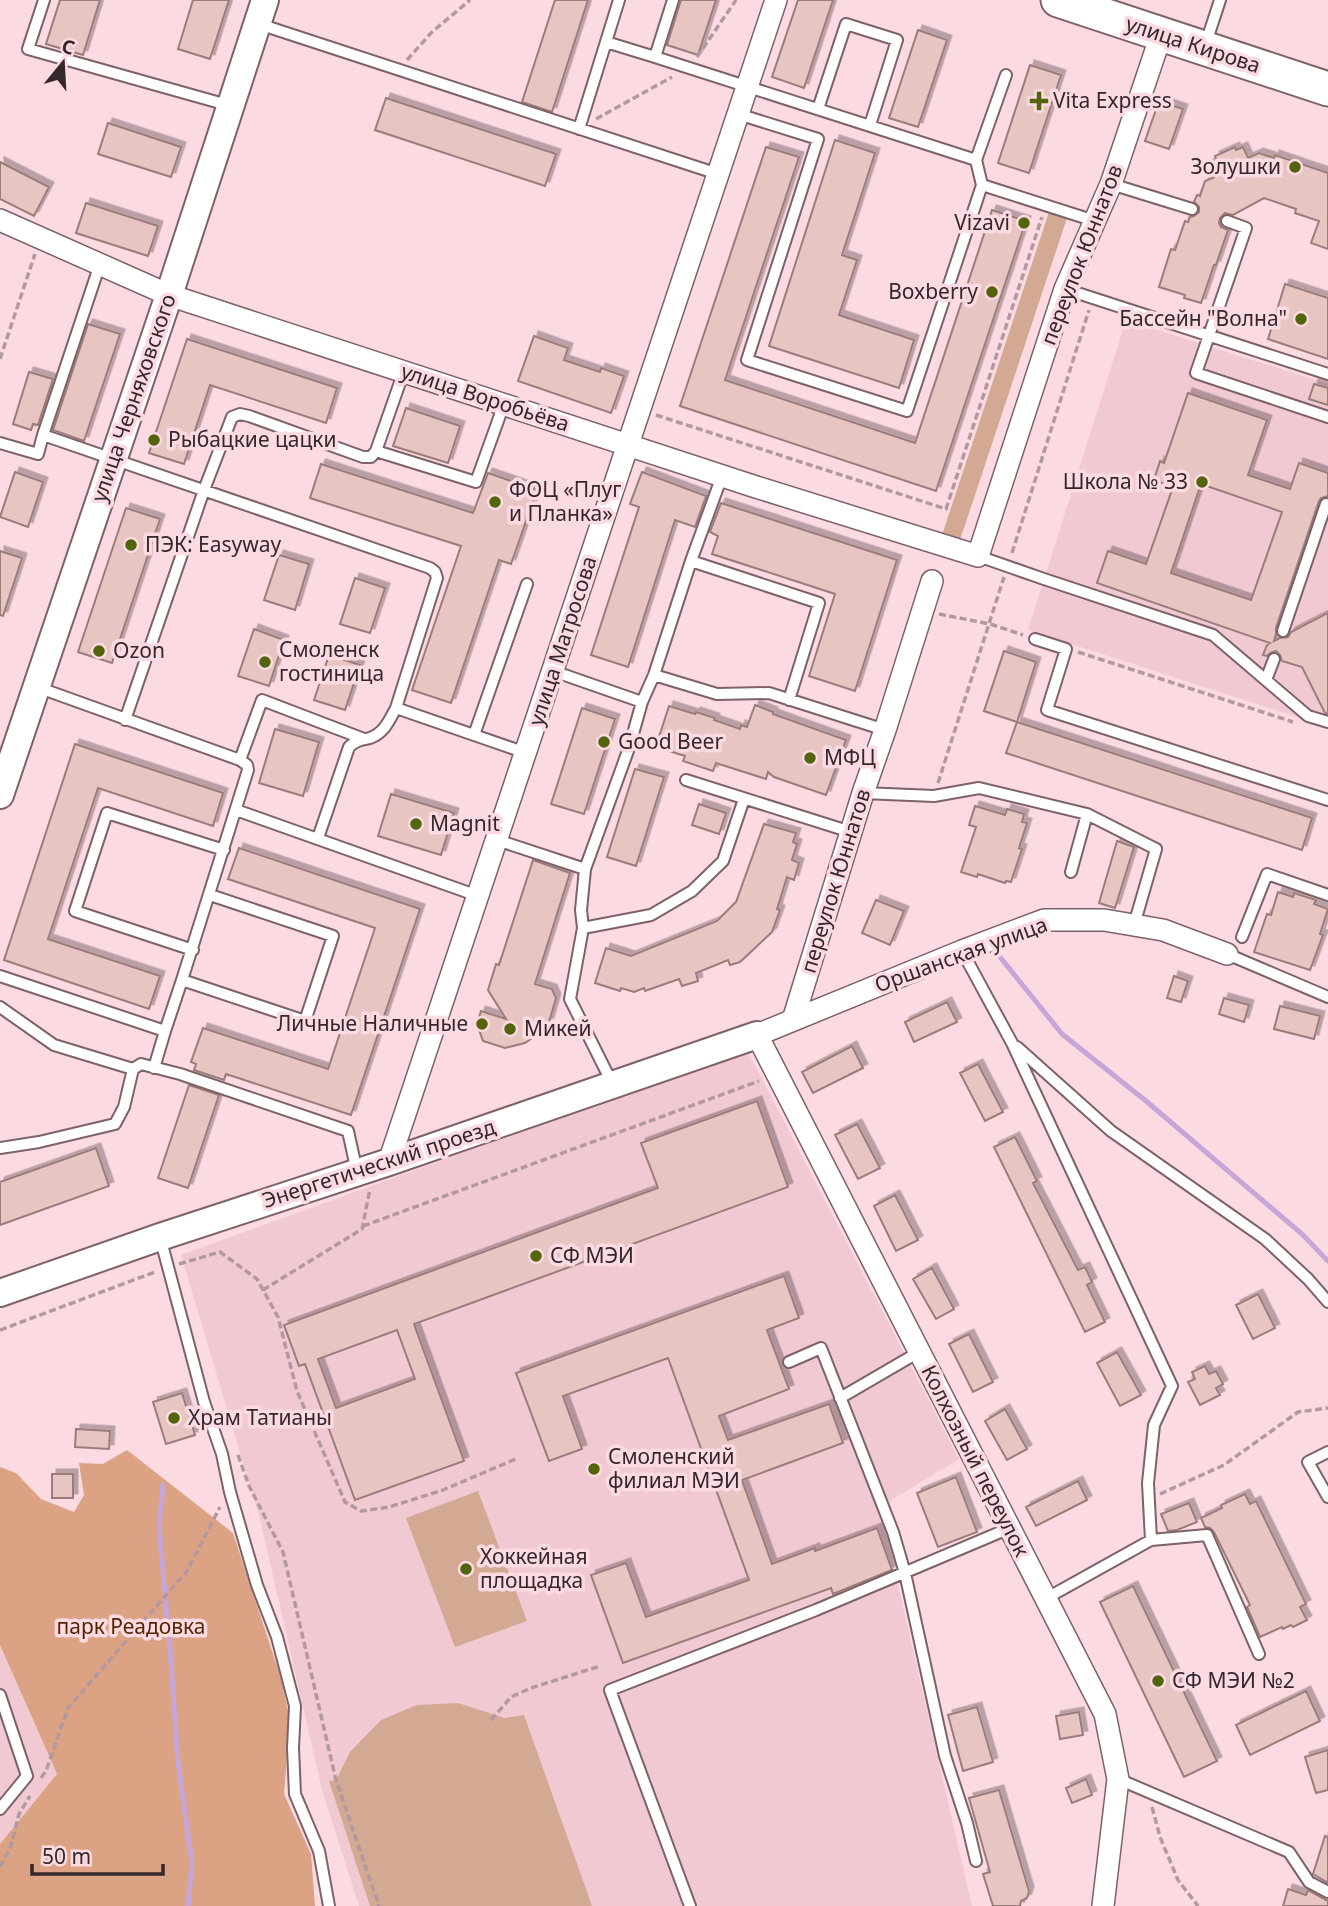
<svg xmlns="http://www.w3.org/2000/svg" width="1328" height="1906" font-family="'Noto Sans',sans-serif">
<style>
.built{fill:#f1c9d3}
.green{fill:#d3a993}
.forest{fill:#dba283}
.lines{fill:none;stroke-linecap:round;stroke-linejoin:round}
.stream{stroke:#c6a5d8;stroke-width:5}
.building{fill:#e6c5c2;stroke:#9a7d7a;stroke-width:2;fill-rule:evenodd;filter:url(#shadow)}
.service-casing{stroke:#7d6268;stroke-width:14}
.minor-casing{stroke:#7d6268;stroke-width:24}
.tertiary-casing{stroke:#7d6268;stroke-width:30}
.primary-casing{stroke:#7d6268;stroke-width:37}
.path{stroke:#b2999f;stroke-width:3.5;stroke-dasharray:7 3.5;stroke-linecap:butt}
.service{stroke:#fff;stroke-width:10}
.minor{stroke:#fff;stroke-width:21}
.tertiary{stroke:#fff;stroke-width:26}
.primary{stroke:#fff;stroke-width:33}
.poi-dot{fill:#52640c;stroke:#fbdae2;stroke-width:2.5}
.labels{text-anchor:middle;stroke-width:7;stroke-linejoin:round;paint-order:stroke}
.street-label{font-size:21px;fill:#34282b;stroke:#fbdae2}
.poi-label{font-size:21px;fill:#34282b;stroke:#fbdae2;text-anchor:start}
.park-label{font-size:21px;fill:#572400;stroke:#fbdae2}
</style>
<defs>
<filter id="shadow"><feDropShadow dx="4.5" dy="-4.5" stdDeviation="0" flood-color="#0004"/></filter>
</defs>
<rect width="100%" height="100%" fill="#fbdae2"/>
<!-- built -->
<path class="built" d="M1126,320l202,64v343l-300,-97z
M747,1050l212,409 -79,48 92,399h-613l-37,-116 -62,-271 -79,-264z
M0,1645l57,129 -57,70z"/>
<!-- green -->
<path class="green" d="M1049,212l18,6 -107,322 -18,-5z
M478,1491l49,130 -72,26 -49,-129z
M458,1703l47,15 19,-3 68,191h-222l-41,-125 7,-1 14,-28 31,-32 36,-15z"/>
<!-- forest -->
<path class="forest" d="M127,1450l106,83 48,145 9,43 -6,73 27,60 4,52h-315v-62l57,-70 -57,-129v-178l16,6 25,26 33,13 10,-17 -5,-32 24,1z"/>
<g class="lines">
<!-- stream -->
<path class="stream" d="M1000,957l62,77 84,67 156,133 26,27
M163,1485l-4,42 11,122 8,113 14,102 -4,42"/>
</g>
<!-- building -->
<path class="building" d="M60,0h40l-17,55 -37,-11z
M193,0h36l-19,59 -32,-10z
M555,0h33l-36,112 -30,-10z
M681,0h35l-18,55 -31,-10z
M798,0h35l-29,88 -32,-11z
M918,30l29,10 -29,87 -29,-9z
M1030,65l31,10 -32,98 -31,-10z
M386,98l170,56 -11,32 -170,-56z
M1159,101l24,8 -14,40 -24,-8z
M108,123l73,24 -10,30 -73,-23z
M835,140l40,13 -33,102 15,5 -18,55 75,25 -15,48 -130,-42z
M766,147l33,10 -74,223 190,63 77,-233 34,11 -90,270 -256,-85z
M1235,147l1,3 7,-3 5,11 11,-5 15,5 1,-3 53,18v76l-17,-6 8,-22 -24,-8 1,-4 -32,-11 -31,17 -8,-2 -5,5 -1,5 2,4 7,3 -12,35h-2l-13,38 -17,-5 1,-3 -26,-8 12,-38 4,1 10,-29 3,1 2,-5 4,-1 5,-4v-5l-5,-5 3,-7 3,1 5,-15 10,-4 -6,-13 7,-4 -1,-4z
M0,162l49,25 -15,29 -34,-17z
M86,203l72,23 -10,30 -72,-23z
M1285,284l43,14v61l-60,-20z
M88,324l32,10 -36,107 -31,-11z
M534,336l34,12 -4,12 36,12 1,-4 23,8 -13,37 -93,-32z
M187,339l150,49 -11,35 -116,-38 -26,79 -35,-11z
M29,372l24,7 -15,46 -5,-1 -2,6 -18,-6z
M1314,384l14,4v17l-19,-6z
M1188,393l79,27 -19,55 42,14 9,-26 29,10v23l-7,2 -2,3 -43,127v6l-2,7 6,-3 8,-1 3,-5 37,-19v101l-3,-1 -23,-46 -20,-6 -2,-6 -4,-4 -6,2 -3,3 -4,-1 4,-10 3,-2 -173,-60 11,-32 38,13 27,-77 -19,-7 6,-19 4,2zM1201,484l81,28 -31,88 -80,-27z
M406,408l54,18 -12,37 -55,-17z
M321,464l152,49 15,-40 49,17 -26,74 -12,-4 -48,143 -39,-13 49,-144 -151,-48z
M15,472l28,10 -15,45 -28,-10z
M642,472l64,24 -11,31 -20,-7 -47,147 -37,-12 48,-148 -9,-3z
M721,503l176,57 -42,131 -46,-15 26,-82 -123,-40 6,-18 -8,-4z
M126,508l34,11 -48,144 -34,-11z
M0,551l22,7 -19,58 -3,-1z
M279,555l30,9 -14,46 -31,-10z
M355,578l30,10 -15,45 -30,-9z
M254,629l30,11 -15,46 -31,-10z
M1004,651l32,11 -19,60 -33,-11z
M329,655l31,10 -15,45 -31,-10z
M755,705l18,7v2l73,26 -20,55 -52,-18 -6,-5 -2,7 -50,-16 -3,8 -30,-10 2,-5 -16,-5 1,-3 -9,-3 3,-7 -5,-1 10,-31 26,8 1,-2 19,6 -1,2 26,9 1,-4 6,2z
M582,708l33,11 -31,95 -33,-10z
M1017,722l295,96 -10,32 -296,-97z
M275,729l44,13 -16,54 -44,-13z
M75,744l148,49 -10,33 -115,-38 -50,151 112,37 -11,33 -145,-49z
M635,769l29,8 -28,89 -29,-9z
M391,794l63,19 -13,42 -63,-19z
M699,804l27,9 -7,21 -27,-9z
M975,806l30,9 2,-6 17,5 -2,8 5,1 -8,25 3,1 -11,33 -5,-1 -1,2 -27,-9 -1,3 -16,-5 15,-45 -7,-2z
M764,824l32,9 -3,9 4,2 -5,16 7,3 -5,17 -7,-3 -10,32 3,1 -8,22 -32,30 -10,3 -2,-5 -32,13 2,8 -16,5 -3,-7 -34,12 -1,-3 -10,4 -13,-4 -1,3 -25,-8 11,-35 25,8 86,-35 19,-19z
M1117,841l17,6 -19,61 -16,-5z
M239,848l181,61 -69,206 -125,-41 -2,6 -30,-10 2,-6 -5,-2 12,-34 125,41 47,-141 -147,-49z
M533,860l37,13 -35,111 17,5 4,9 -7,24 -6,3 -4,12 -4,-1 -10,7 -20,5 -22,-7 -6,-17 4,-13 25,8 -18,-29 8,-26 3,1z
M1278,892l15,5 1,-4 22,7 -2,4 14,5 -8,25 3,1 -13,35 -56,-18 13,-38 4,1z
M876,900l28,11 -14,34 -28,-12z
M1174,976l14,5 -7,21 -14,-4z
M1224,998l25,7 -5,17 -25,-8z
M947,1002l10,20 -43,20 -9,-20z
M1280,1006l40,10 -6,23 -40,-10z
M852,1046l11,22 -50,25 -11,-21z
M978,1064l25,48 -18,9 -25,-48z
M189,1085l30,10 -31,93 -30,-10z
M757,1101l31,86 -374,137 50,137 -109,39 -50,-136 -6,2 -15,-41 374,-137 -17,-45zM397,1330l18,49 -79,29 -18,-49z
M857,1124l23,44 -22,11 -23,-44z
M1015,1137l22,44 -4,2 45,87 7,-3 7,15 -5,3 18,37 -20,10 -91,-185z
M96,1148l13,38 -109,39v-43z
M895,1195l23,45 -22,11 -22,-45z
M932,1268l22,41 -18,10 -23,-40z
M784,1276l15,42 -32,12 22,59 -70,27 9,24 101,-36 14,39 -101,37 30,84 43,-16v3l62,-23 15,42 -59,24 -2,-6 -208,75 -32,-88 35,-12 20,54 103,-37 -81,-222 -105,38 19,53 -33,12 -33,-88z
M1258,1294l17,34 -22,11 -17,-34z
M969,1334l24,48 -20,10 -24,-48z
M1117,1352l24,43 -21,11 -23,-43z
M1205,1366l4,8 7,-3 7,13 -7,4 4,7 -20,10 -12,-23 7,-3 -3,-7z
M182,1393l13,42 -29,9 -13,-42z
M1005,1409l22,40 -20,11 -22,-39z
M76,1429l34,2 -1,18 -34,-2z
M52,1474h21v24h-21z
M956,1477l21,55 -39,15 -21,-54z
M1078,1481l9,19 -51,26 -10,-19z
M1245,1494l5,10 6,-3 50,103 -6,3 7,13 -14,7 -2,-2 -8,4 -1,-2 -22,10 -13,-30 3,-2 -36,-73 -4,-4 -5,-1 -4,-9 21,-10 -1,-3z
M1189,1503l8,19 -20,8 -9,1 -7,-17z
M1133,1586l84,175 -33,16 -84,-175z
M1306,1691l14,30 -70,34 -14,-30z
M977,1707l16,55 -30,9 -15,-56z
M1079,1712l4,23 -23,4 -4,-23z
M1328,1750v40l-12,3 -11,-36z
M1086,1779l6,16 -20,8 -6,-15z
M999,1790l30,101 -2,7 -6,3 -1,5h-27l-10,-32 7,-2 -21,-74z
M1325,1836l3,1v46l-15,-9z
M1288,1889l18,6 2,-5 20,11v5h-45z"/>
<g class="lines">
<!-- service casing -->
<g class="service-casing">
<path id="service" d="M44,0l-16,49 203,57
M259,24l459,150
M606,42l49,15 18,-57
M1205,46l15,-46
M655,57l321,103 30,-85
M818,109l28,-85 51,16 -27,85
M738,114l80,25 -71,221 160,51 75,-226
M579,129l40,-129
M976,160l6,25 113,36
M1111,184l81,25
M1227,221l19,7 -50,145 132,44
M100,264l-57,171 387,133 5,4 2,6 -41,130 130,45
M1065,289l263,85
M0,443l38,11 5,-19
M376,451l100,31 28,-78
M978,556l66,23 169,56 95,81 20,6
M691,561l128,42 -30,97
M1283,631l43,-127
M1035,639l31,10 -19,61 281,90
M553,671l89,31
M654,675l63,19 52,-1 116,37
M1266,680l8,-21
M37,687l203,73 7,5 1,5 -66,210
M125,720l79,-230 28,-73 8,-3 9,2 114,41h8l5,-6 28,-80
M474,735l53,-151
M240,760l22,-60 102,39
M686,780l165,52
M863,793l71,3 45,-8 108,26 69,35 -22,76
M236,810l242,86
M318,838l31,-91c7,-7 13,-7 21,-9 14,-5 19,-17 26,-30
M497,840l88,29 -4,41 2,18
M585,869l44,-121 13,-46 12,-27 37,-114 31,-85
M1071,872l16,-58
M1242,937l25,-63 61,21
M193,950l-118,-39 32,-98 117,37
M962,951l50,92 160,343 -18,39 -6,58 3,57
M1227,954l101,43
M0,976l165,55 17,-51 123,41 28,-85 -123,-41
M0,1007l54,38 79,24
M1017,1047l94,84 154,108 43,40 20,23
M154,1068l11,-37
M613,1085l-43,-86 13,-71 68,-13 41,-24 31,-30 21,-62
M0,1148l39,-6 76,-18 9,-17 9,-38 8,-5 39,10 168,57 9,41
M160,1237l44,165 18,52 8,38 27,93 20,52 18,69 -2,42 2,46 24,57 10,55
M789,1362l32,-14 72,184 12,41 40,183 22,67 9,38
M840,1398l79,-46
M1328,1452l-20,10 20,35
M1045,1599l106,-59 56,-5 52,119
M0,1695l27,81 -27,33
M1118,1779l171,73 20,30 19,10
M690,1906l-80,-216 206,-80 194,-82"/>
</g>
<!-- minor casing -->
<g class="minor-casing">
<path id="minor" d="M0,220l169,75 587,192 222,69 87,-267 46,-105 50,-149
M793,1020l70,-227 22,-63 47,-149
M389,1162l387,-1162
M1103,1906l15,-127 -13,-65 -348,-679 205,-84 82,-31h60l59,10 64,24"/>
</g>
<!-- tertiary casing -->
<g class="tertiary-casing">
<path id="tertiary" d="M0,795l169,-500 96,-295
M0,1293l160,-56 229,-75 368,-127"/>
</g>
<!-- primary casing -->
<g class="primary-casing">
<path id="primary" d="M1058,0l270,89"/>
</g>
<!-- path -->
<path class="path" d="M697,57l39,-57
M407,60l24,-27 39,-33
M596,119l76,-42
M0,359l35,-105
M656,415l290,94 96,-292
M1012,553l77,-243
M939,614l51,10 33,11
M1078,652l215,70
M938,783l66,-206
M363,1226l396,-145
M179,1264l41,-12 37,27 21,38 19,74 48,111 16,9 28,-4 54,-17 75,-32
M263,1290l99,-61 8,-40
M0,1330l155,-58
M238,1455l11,31 34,66 53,228 43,126
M1160,1494l64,-29 74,-53 30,-4
M491,1720l20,-23 20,-9 69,-22
M41,1778l5,-7 22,-63 119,-137 33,-64
M1152,1807l8,30 18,43 20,26
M0,1867l11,-21 8,-32 11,-18"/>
<!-- service -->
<use href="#service" class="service"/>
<!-- minor -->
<use href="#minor" class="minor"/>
<!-- tertiary -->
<use href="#tertiary" class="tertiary"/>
<!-- primary -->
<use href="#primary" class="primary"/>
</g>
<!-- markers -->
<g class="poi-dot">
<path d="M1035.5 90.5h7v7h7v7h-7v7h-7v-7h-7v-7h7z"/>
<circle cx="1295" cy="167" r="7"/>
<circle cx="1024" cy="223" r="7"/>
<circle cx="992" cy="292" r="7"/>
<circle cx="1301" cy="319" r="7"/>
<circle cx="154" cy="440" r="7"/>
<circle cx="1202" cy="482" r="7"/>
<circle cx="495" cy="502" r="7"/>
<circle cx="131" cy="545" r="7"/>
<circle cx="99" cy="651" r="7"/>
<circle cx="265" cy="662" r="7"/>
<circle cx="604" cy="742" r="7"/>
<circle cx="810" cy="758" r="7"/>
<circle cx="416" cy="824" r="7"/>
<circle cx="482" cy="1024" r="7"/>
<circle cx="510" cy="1029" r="7"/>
<circle cx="536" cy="1256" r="7"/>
<circle cx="174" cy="1418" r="7"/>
<circle cx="594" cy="1469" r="7"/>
<circle cx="466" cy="1569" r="7"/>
<circle cx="1158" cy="1681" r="7"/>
</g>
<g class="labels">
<!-- street labels -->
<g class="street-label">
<text transform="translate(1193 45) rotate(18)" y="7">улица Кирова</text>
<text transform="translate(1082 255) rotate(-69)" y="7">переулок Юннатов</text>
<text transform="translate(134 398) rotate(-71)" y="7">улица Черняховского</text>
<text transform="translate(485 398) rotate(18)" y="7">улица Воробьёва</text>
<text transform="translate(563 641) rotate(-72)" y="7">улица Матросова</text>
<text transform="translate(836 881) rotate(-73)" y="7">переулок Юннатов</text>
<text transform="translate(961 955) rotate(-20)" y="7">Оршанская улица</text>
<text transform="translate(379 1164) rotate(-18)" y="7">Энергетический проезд</text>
<text transform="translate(975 1461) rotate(63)" y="7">Колхозный переулок</text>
</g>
<!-- poi labels -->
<g class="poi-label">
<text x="1053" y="108">Vita Express</text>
<text x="1281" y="174" text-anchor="end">Золушки</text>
<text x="1010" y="230" text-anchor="end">Vizavi</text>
<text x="978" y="299" text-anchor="end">Boxberry</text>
<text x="1287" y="326" text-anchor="end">Бассейн "Волна"</text>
<text x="168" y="447">Рыбацкие цацки</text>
<text x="1188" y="489" text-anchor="end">Школа № 33</text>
<text x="509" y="497">ФОЦ «Плуг<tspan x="509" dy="24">и Планка»</tspan></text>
<text x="145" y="552">ПЭК: Easyway</text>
<text x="279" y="657">Смоленск<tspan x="279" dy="24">гостиница</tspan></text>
<text x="113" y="658">Ozon</text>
<text x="618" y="749">Good Beer</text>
<text x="824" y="765">МФЦ</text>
<text x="430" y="831">Magnit</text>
<text x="468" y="1031" text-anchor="end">Личные Наличные</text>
<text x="524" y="1036">Микей</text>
<text x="550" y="1263">СФ МЭИ</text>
<text x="188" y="1425">Храм Татианы</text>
<text x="608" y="1464">Смоленский<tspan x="608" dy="24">филиал МЭИ</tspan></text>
<text x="480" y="1564">Хоккейная<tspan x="480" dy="24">площадка</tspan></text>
<text x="1172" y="1688">СФ МЭИ №2</text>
</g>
<!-- park labels -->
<g class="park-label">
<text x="131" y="1634">парк Реадовка</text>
</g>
</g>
<!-- north arrow -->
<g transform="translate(63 63) rotate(18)" stroke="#fbdae2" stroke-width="5" paint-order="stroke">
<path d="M0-5L12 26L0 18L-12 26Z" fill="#34282b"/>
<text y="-10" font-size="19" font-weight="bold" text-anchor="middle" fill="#34282b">С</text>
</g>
<!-- scale -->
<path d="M32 1864v10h131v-10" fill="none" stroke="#34282b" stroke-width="3.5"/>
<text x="42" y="1864" font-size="21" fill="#34282b" stroke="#fbdae2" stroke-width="5" paint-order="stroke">50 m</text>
</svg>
